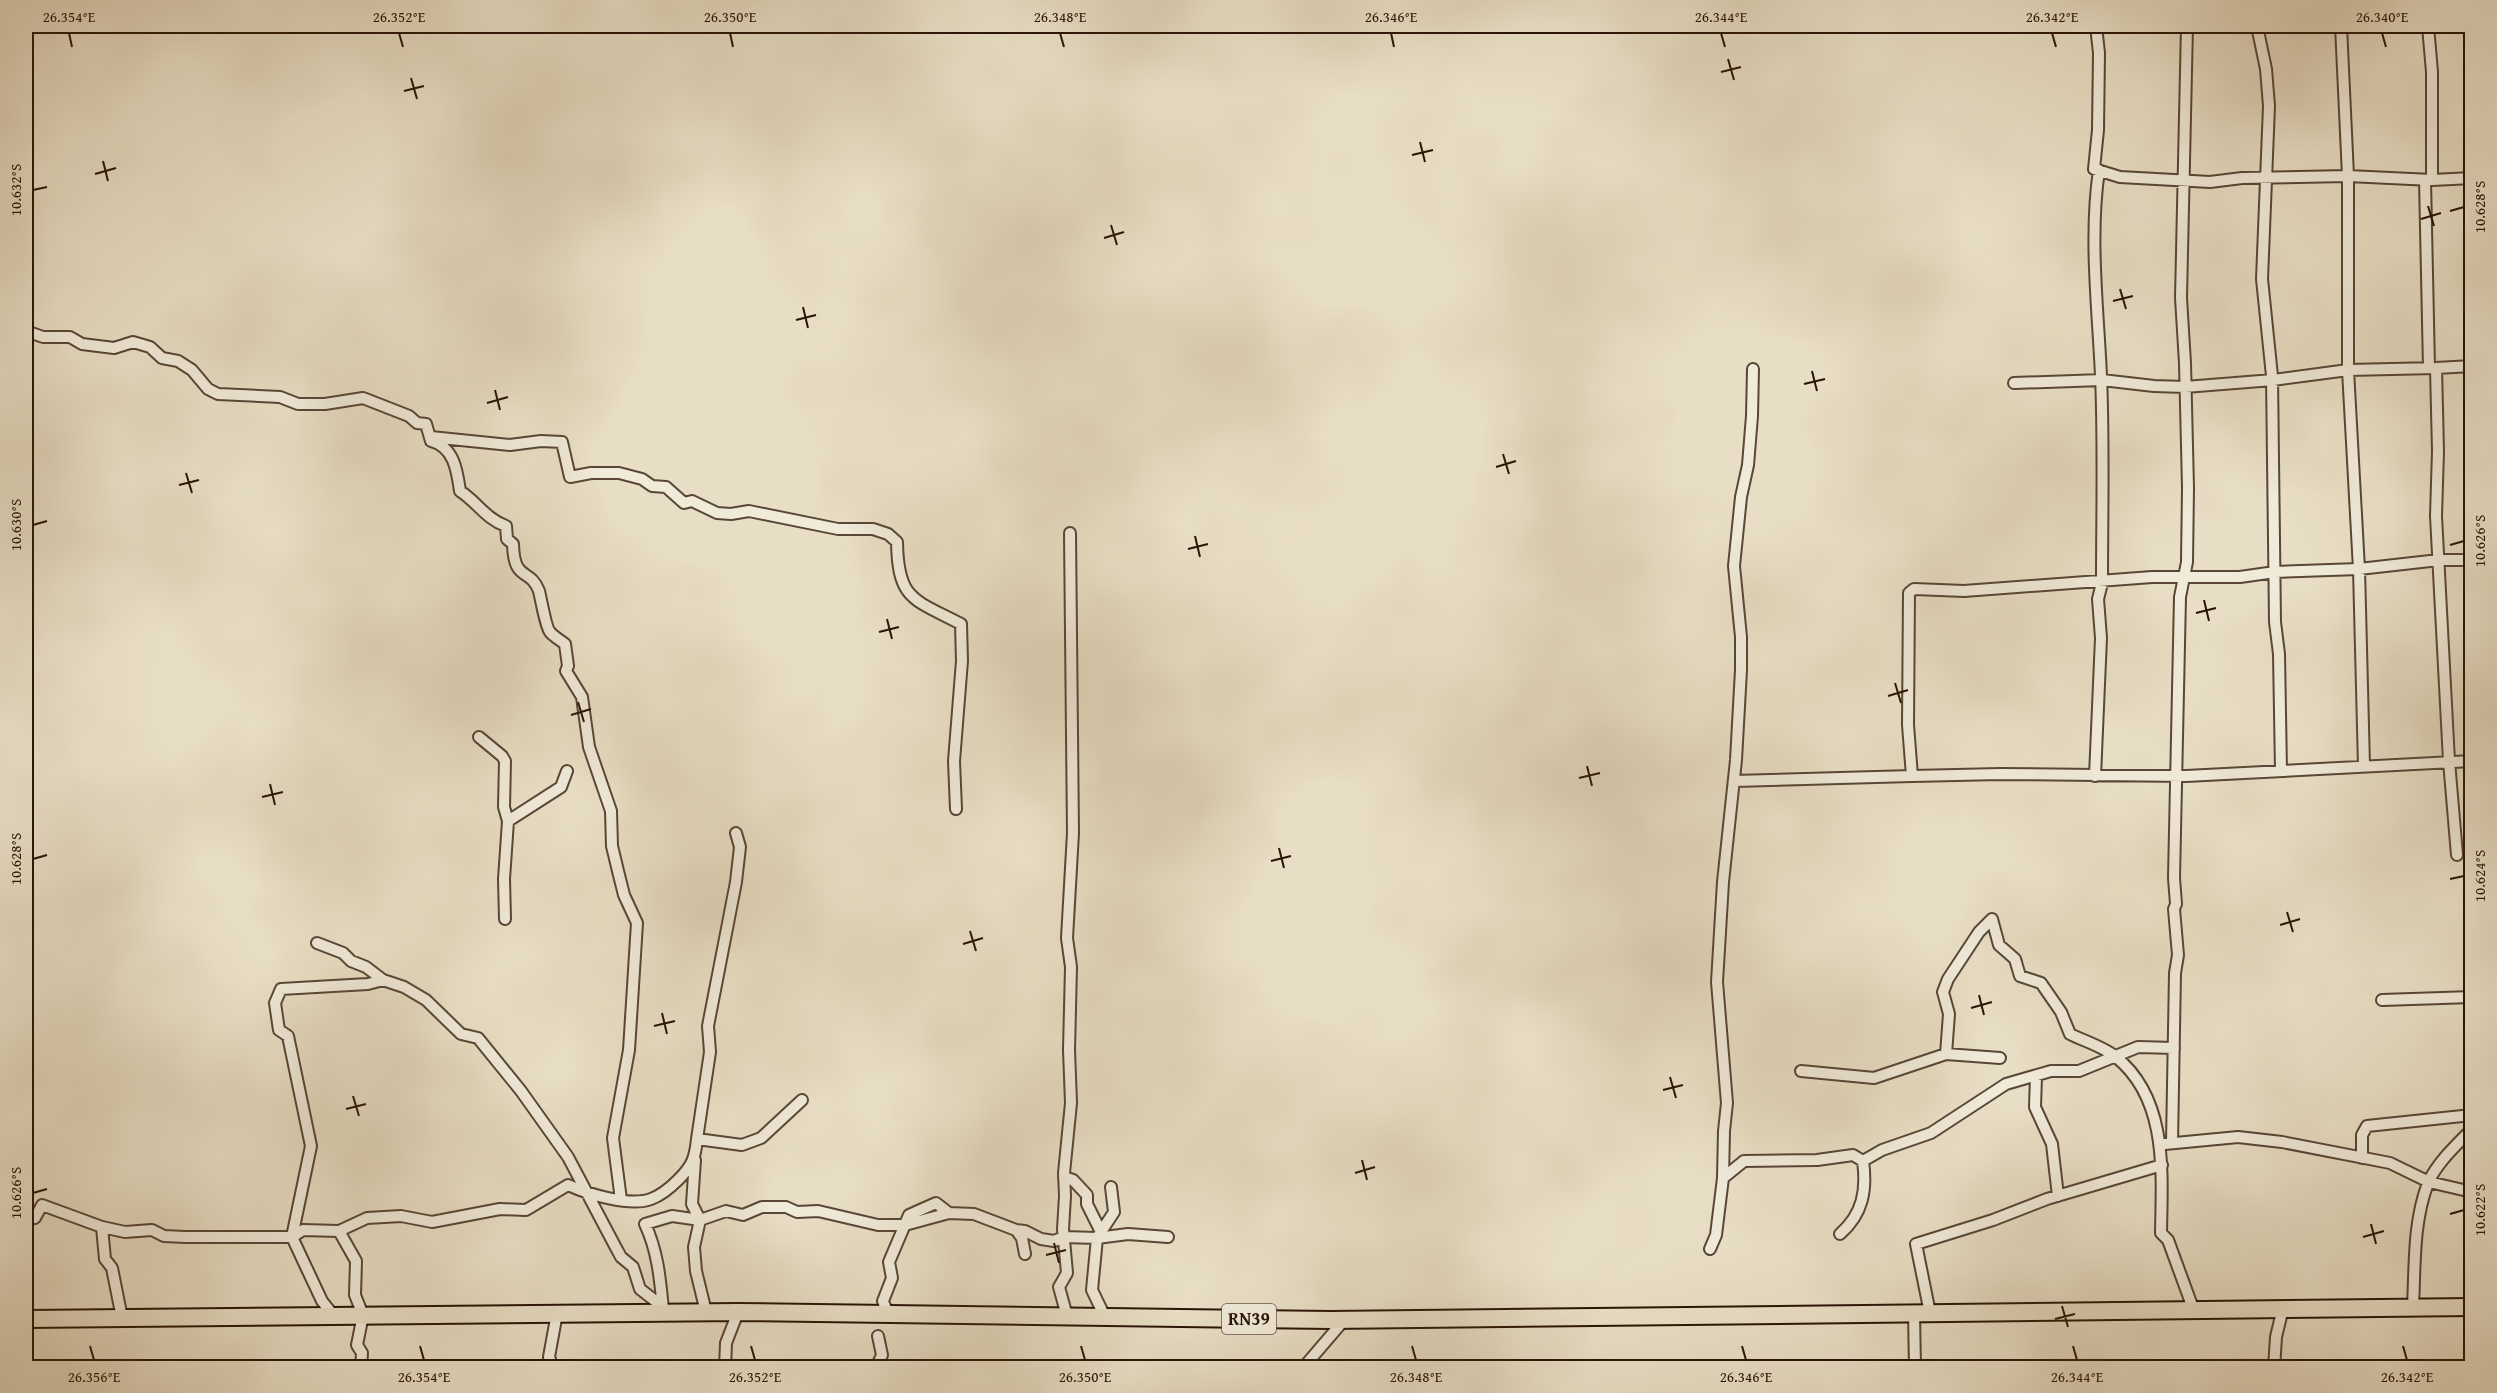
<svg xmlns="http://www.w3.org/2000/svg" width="2497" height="1393" font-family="'Gentium Book Plus',serif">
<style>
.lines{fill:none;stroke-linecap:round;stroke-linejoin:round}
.minor-casing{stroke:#594636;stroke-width:14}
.highway-casing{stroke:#291407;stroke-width:20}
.minor{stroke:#f0ead9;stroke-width:10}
.highway{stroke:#e8dec5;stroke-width:16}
.ticks{fill:none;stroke:#291407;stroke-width:2}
.labels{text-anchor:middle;stroke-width:4.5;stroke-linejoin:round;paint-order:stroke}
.shield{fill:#f0ead9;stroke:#655446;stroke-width:1.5}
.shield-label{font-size:18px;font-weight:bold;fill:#291407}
.neatline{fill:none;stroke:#291407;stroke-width:2}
.ticks-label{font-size:15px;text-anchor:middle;fill:#291407}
</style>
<rect width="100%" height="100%" fill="#e8dec5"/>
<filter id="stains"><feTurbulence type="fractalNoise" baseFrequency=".00333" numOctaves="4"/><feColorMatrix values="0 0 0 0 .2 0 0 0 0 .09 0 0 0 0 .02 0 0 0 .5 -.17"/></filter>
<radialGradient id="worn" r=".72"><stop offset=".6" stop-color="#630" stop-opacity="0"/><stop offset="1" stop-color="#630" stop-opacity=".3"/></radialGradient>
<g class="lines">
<!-- minor casing -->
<g class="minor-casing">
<path id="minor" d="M2096,26l3,27 -1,77 -4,39 26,8 90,5 32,-4 106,-2 84,4 40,-2
M2257,26l9,43 3,37 -7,173 10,97 3,246 4,32 2,117
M2341,26l7,150v194l11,199 5,197
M2428,26l4,46v108
M2425,180l4,188
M26,331l17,6h27l12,7 32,4 19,-6 17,5 12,11 16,3 14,9 16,19 10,5 62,3 18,7h27l38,-6 46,18 8,7 9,1 5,17c23,6 26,29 29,50 17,11 26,28 46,35l1,13 6,5c1,39 17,23 26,47 2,8 7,37 11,41 3,4 10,8 15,12l3,22 -2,5 16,26 7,50 22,64 1,35 6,25 6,24 13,28 -8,127 -16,88 8,62
M2436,368l36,-2
M2014,383l88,-3 52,6 31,1 88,-7 75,-10 88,-2 2,83 -2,65 13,245 8,94
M431,437l79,8 31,-4 21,1 8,35 21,-4h28l23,6 10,7 14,1 18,16 8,-2 25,12 14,1 18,-3 89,18h35l15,5 9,8c1,58 16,57 64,82l1,37 -8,100 2,48
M479,737l23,19 3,5 -1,46 4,14 -4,58 1,40
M1912,776l88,-2 186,2 286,-15
M2095,776l6,-138 -3,-39 4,-16c0,-69 2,-138 -1,-207 -3,-68 -12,-138 -2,-206
M1734,781l178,-5 -4,-51 1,-132 5,-4 50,2 188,-14h88l35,-5 84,-3 80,-9h33
M508,821l53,-34 6,-16
M317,943l26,10 8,8 15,6 17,13 21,7 22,13 35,34 17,4 43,53 47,66 47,89 6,11 12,10 7,22 27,21
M2382,1000l90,-3
M1946,1054l3,-40 -6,-22 5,-13 31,-47 13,-13 7,26 16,14 5,17 21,7 20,29 9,22c14,7 34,13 46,23 52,42 46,115 45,176l7,7 26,71
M1801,1071l73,7 72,-24 54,4
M2036,1076l-1,31 17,37 6,52
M697,1139l13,-87 -2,-26 28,-144 4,-35 -4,-14
M2172,1143l3,-170 3,-18 -4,-46 2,-5 -2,-26 6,-281 7,-35 1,-74 -3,-125 -4,-65 6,-272
M2165,1144l73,-7 44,5 108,21 39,19 43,10
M2362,1158v-23l5,-9 105,-11
M695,1160l-3,44 8,16 -6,27 2,24 10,41
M1064,1177l9,3 14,15v9l14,28
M1723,1178l1,-47 3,-28 -10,-121 6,-100 13,-122 5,-90v-33l-7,-71 7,-69 7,-32 4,-49 1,-47
M35,1218l7,-13 60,22 23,5 27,-2 12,6 21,1h107l11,-7 36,1
M102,1227l3,32 7,9 10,50
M1016,1230l6,8 3,16
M1840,1234c23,-20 27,-44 23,-73
M1710,1249l6,-14 7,-57 21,-17 73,-1 36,-5 10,6 19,-11 49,-17 75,-49 45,-13h28l59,-24 36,1
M2413,1307c2,-41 0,-85 15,-124 9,-20 28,-38 44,-54
M663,1309c-3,-30 -5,-57 -18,-85l27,-8 28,4 26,-9 17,4 19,-8h24l11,5 21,-1 60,14h27l44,-12 25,1 42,16 9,1 16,8 13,2 10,-4 33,1 31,-4 40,3
M1914,1313l1,55
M1930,1313l-14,-69 77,-24 54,-21 115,-34
M888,1314l-5,-13 9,-23 -3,-16 20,-47 27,-12 13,10
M334,1316l-12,-15 -30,-64 19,-91 -23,-110 -9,-6 -4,-27 6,-14 87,-5 15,-4
M1067,1316l-8,-29 8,-14 -4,-44 2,-33 -1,-23 7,-70 -2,-53 2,-83 -4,-29 6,-105 -3,-300
M1105,1317l-13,-27 5,-52 17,-26 -3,-25
M361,1368l1,-15 -5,-8 6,-30 -8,-20 1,-34 -17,-30 28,-13 34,-2 31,6 68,-13 26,1 42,-25c20,9 62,22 83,14 11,-4 19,-11 27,-19 14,-14 17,-21 19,-41l45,6 19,-7 41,-38
M553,1368l-4,-11 8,-44
M725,1368l1,-25 12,-31
M876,1368l6,-13 -4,-19
M1303,1368l42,-49
M2274,1368l2,-31 7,-29"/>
</g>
<!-- highway casing -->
<g class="highway-casing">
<path id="highway" d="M26,1319l712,-7 593,8 1141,-13"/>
</g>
<!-- minor -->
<use href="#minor" class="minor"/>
<!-- highway -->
<use href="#highway" class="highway"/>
</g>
<!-- ticks -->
<path class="ticks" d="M69,33l3,14M399,33l4,14M730,33l3,14M1060,33l4,14M1391,33l3,14M1721,33l4,14M2052,33l4,14M2382,33l4,14M1728,59l6,21M1721,72l20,-5M411,78l6,21M404,91l20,-5M1420,142l5,20M1412,155l21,-5M103,161l5,20M95,174l21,-6M33,190l14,-3M2428,206l6,20M2450,211l14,-4M2421,219l20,-6M1111,225l6,20M1104,238l20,-6M2120,289l6,20M2113,301l20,-5M803,307l5,21M796,320l20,-5M1812,371l5,20M1804,384l21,-5M495,390l5,20M487,403l21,-6M1503,454l6,20M1496,467l20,-6M186,473l6,20M179,485l20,-5M33,525l14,-4M1195,536l5,21M2450,545l14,-4M1188,549l20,-5M2204,600l5,21M2196,613l20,-5M887,619l5,20M879,632l20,-5M1895,683l6,20M1888,696l20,-6M578,702l6,20M571,715l20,-6M1587,766l5,20M1579,778l21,-5M270,784l5,21M262,797l21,-5M1279,848l5,20M33,859l14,-4M1271,861l20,-5M2450,879l14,-3M2287,912l6,20M2280,925l20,-6M970,931l6,20M963,944l20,-6M1979,995l5,20M1971,1008l21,-6M662,1013l5,21M654,1026l21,-5M1670,1077l6,21M1663,1090l20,-5M353,1096l6,20M346,1109l20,-5M1362,1160l5,20M1355,1173l20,-6M33,1193l14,-4M2450,1214l14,-4M2371,1224l5,20M2363,1237l21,-6M1054,1243l5,20M1046,1255l20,-5M2062,1306l6,21M2055,1319l20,-5M90,1346l4,14M420,1346l4,14M751,1346l4,14M1081,1346l4,14M1412,1346l4,14M1742,1346l4,14M2073,1346l4,14M2403,1346l4,14"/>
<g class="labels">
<!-- shield labels -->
<rect class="shield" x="1222" y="1304" width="54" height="30" rx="4.5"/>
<g class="shield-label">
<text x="1249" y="1325">RN39</text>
</g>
</g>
<!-- margin -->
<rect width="2497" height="1393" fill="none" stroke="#e8dec5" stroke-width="66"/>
<rect x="33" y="33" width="2431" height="1327" class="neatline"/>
<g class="ticks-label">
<text x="69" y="22">26.354°E</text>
<text x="399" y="22">26.352°E</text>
<text x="730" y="22">26.350°E</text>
<text x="1060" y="22">26.348°E</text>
<text x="1391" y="22">26.346°E</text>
<text x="1721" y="22">26.344°E</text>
<text x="2052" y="22">26.342°E</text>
<text x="2382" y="22">26.340°E</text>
<text transform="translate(16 190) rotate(-90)" y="5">10.632°S</text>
<text transform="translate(2480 207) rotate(-90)" y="5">10.628°S</text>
<text transform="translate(16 525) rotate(-90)" y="5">10.630°S</text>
<text transform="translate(2480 541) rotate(-90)" y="5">10.626°S</text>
<text transform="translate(16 859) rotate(-90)" y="5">10.628°S</text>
<text transform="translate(2480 876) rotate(-90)" y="5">10.624°S</text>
<text transform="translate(16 1193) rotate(-90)" y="5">10.626°S</text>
<text transform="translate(2480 1210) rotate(-90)" y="5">10.622°S</text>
<text x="94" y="1382">26.356°E</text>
<text x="424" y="1382">26.354°E</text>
<text x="755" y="1382">26.352°E</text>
<text x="1085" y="1382">26.350°E</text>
<text x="1416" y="1382">26.348°E</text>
<text x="1746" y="1382">26.346°E</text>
<text x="2077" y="1382">26.344°E</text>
<text x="2407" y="1382">26.342°E</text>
</g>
<rect width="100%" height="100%" filter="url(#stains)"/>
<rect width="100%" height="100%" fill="url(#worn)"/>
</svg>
